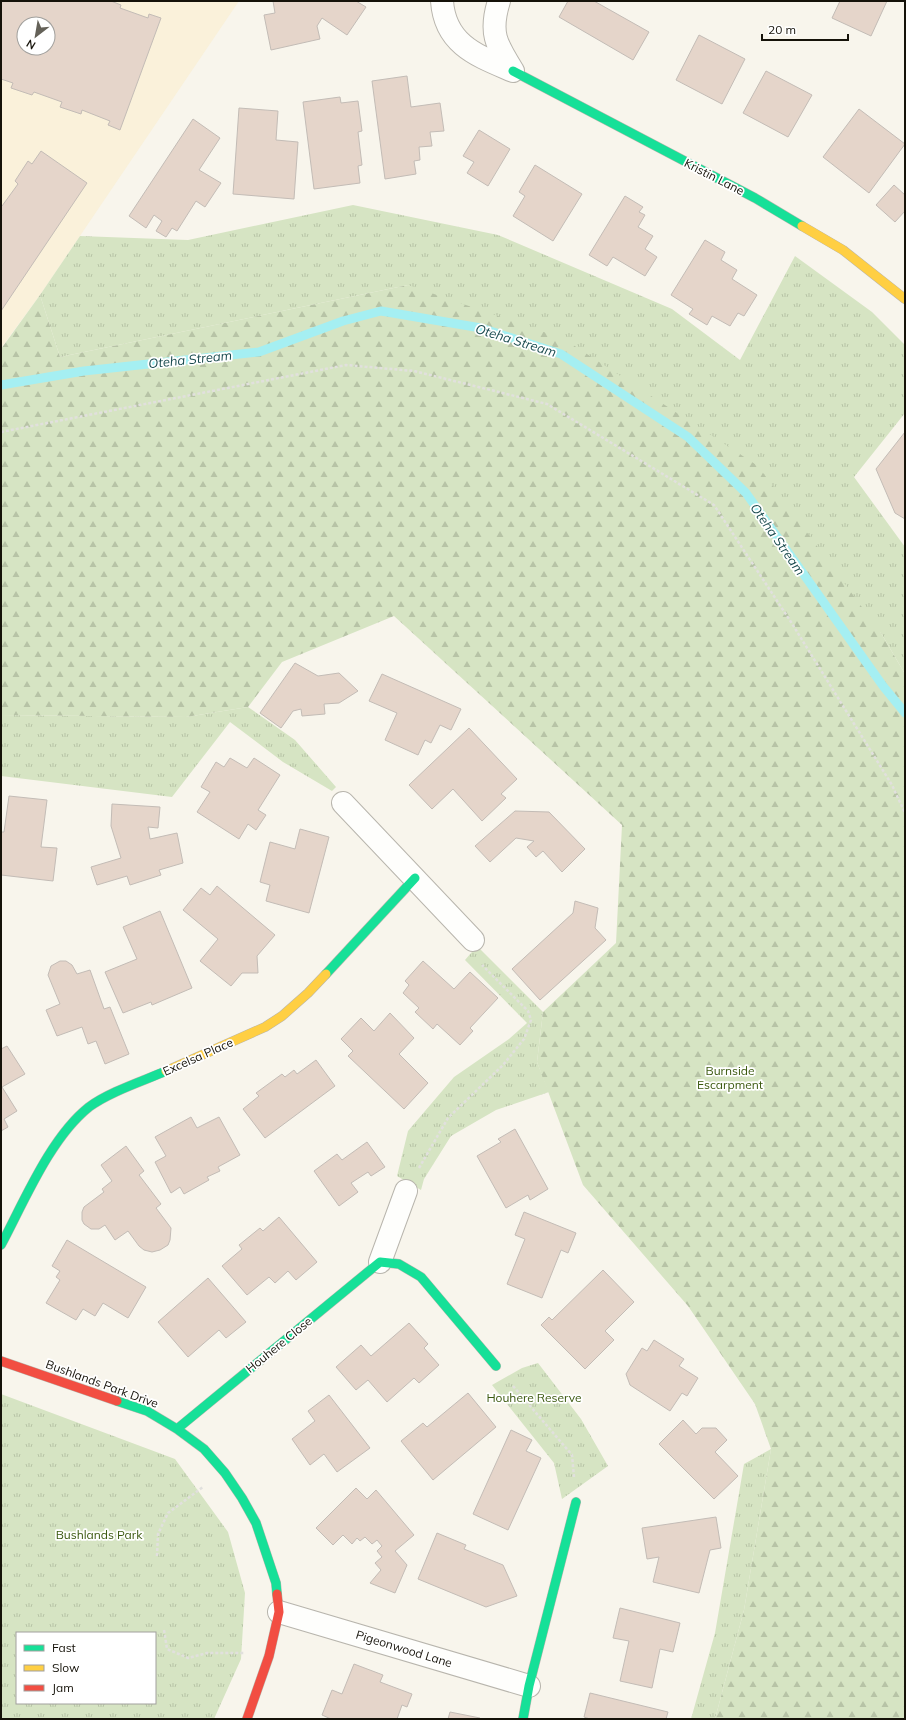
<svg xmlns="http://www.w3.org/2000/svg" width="906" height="1720" font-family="Mulish,sans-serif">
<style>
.built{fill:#faf1da;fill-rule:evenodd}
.grass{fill:url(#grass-tufts);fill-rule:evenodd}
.forest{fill:url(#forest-firs)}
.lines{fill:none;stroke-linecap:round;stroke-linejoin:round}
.stream{stroke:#a5eff2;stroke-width:9}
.building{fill:#e5d5ca;stroke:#c3bcb6;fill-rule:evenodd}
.street-casing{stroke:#b8b5ad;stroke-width:24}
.fast-casing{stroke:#b8b5ad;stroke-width:10}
.slow-casing{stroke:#b8b5ad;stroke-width:10}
.jam-casing{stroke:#b8b5ad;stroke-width:10}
.path{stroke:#e1e0dd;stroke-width:2.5;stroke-dasharray:3 2;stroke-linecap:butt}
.street{stroke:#fefefc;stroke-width:22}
.fast{stroke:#16e098;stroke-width:9}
.slow{stroke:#ffcf43;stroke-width:9}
.jam{stroke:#f24e42;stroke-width:9}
.labels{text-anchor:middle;stroke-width:3.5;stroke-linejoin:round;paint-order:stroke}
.street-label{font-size:12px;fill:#151209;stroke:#fff}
.park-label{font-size:12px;fill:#3a580e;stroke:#fff}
.water-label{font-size:13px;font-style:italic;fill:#1a4b4f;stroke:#fff}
</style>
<defs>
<pattern id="grass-tufts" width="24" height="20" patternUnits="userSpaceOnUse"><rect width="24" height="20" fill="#d6e4c3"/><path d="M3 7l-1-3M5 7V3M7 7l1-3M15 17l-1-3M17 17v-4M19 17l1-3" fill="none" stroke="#b7c3a6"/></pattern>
<pattern id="forest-firs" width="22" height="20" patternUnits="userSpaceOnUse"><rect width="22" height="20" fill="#d6e4c3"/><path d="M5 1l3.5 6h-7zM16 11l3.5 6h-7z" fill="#b7c3a6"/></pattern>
</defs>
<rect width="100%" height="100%" fill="#f8f5ec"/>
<!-- built -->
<path class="built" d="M1,1h238l-199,294 -39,53zM24,24h24v24h-24z"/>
<!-- grass -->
<path class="grass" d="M353,205l145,30 174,74 68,51 55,-104 77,56 33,33v68l-51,64 51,70v127l-24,-41 -473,-348 -348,72 -20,-62 40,-59 108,4z
M248,707l47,33 41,47 -4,4 -49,-29 -53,-40 -58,75 -171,-21v-61l185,2z
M477,946l66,66 -6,50 12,30 -53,18 -45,26 -27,43 -3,11 -24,-14 11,-45 46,-54 55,-38 18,-16 -62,-63z
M538,1363l43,56 27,47 -46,33 -8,-36 -62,-78 30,-17z
M1,1394l174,65 53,73 17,61 -4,66 -27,60h-213zM17,1633h138v70h-138z
M771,1449l-27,161 -29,109h-24l24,-86 29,-169z"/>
<!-- forest -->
<path class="forest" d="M408,285l156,54 194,127 123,167 24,41v1045h-190l29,-109 27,-161 -16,-45 -67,-98 -105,-121 -46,-123 6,-50 73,-69 6,-118 -228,-209 -112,46 -34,45 -62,10 -185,-2v-366l39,-54 20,62z"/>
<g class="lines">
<!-- stream -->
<path class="stream" d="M1,385l83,-14 175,-19 84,-31 38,-10 100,17 80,26 127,83 58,56 137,193 22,27"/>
</g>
<!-- building -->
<path class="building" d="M1,1h110l10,4 -1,3 28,10 1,-4 12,4 -41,112 -12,-5 2,-4 -28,-11 -1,4 -21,-7 2,-5 -28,-10 -2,3 -21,-7 2,-5 -12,-4zM24,24h24v24h-24z
M273,1h83l10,6 -19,28 -25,-17 -5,8 3,13 -49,11 -7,-35 11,-2z
M568,1h26l55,31 -16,28 -74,-43z
M840,1h47l-16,35 -39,-18z
M699,35l46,24 -23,45 -46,-24z
M766,71l46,24 -24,42 -45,-24z
M407,76l4,31 29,-4 4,28 -14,1 2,14 -13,1 1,13 -6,1 2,13 -31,5 -13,-98z
M340,97l1,6 17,-2 4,30 -4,1 4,33 -4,1 2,17 -46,6 -11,-87z
M239,108l39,3 -2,29 22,2 -4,57 -61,-5z
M859,109l46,35 -36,49 -46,-36z
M193,119l27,19 -21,32 22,13 -16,24 -9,-6 -19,30 -5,-3 -6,9 -10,-6 6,-10 -8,-6 -8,13 -17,-12z
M479,130l31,19 -22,37 -21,-13 7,-11 -11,-6z
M41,151l46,32 -86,128v-106l1,1 16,-22 -3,-3 13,-20 4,3z
M535,165l47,29 -29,47 -40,-25 12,-20 -6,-4z
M894,185l11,10v16l-10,11 -19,-17z
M625,196l18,11 -4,5 6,3 -7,12 15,9 -8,13 12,8 -12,19 -32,-19 -6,9 -18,-11z
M705,240l20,12 -4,8 16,10 -5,9 25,16 -13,21 -6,-3 -8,13 -18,-10 -5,9 -18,-11 4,-5 -22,-14z
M905,432v87l-10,-6 -19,-44z
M295,663l23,13 21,-3 19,18 -19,12 -15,1 1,10 -23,2 -1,-7 -8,2 -12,17 -21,-15z
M382,674l79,35 -10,21 -11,-5 -9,18 -6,-3 -7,15 -33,-15 12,-27 -28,-12z
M469,728l48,51 -16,15 5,4 -24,23 -29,-32 -21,20 -23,-24z
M230,758l17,10 7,-10 26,17 -22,35 8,5 -10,15 -8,-6 -9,15 -42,-27 13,-20 -9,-5 15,-25 8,5z
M9,796l38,4 -6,47 16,1 -4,33 -52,-6v-43h3z
M112,804l48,3 -2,21 -10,-1 2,12 27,-6 6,30 -24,7 2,5 -31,10 -3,-9 -30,9 -6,-18 30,-9 -10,-32z
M515,811l34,1 36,37 -23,23 -19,-21 -7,6 -9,-10 7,-6 -18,-3 -26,24 -15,-16z
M300,829l29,8 -20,76 -43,-12 4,-16 -10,-3 10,-40 25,7z
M217,886l58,49 -18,21 1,17h-16l-11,13 -31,-25 18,-22 -35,-29 18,-22 9,7z
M575,901l23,7 -3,20 11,12 -66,60 -28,-31 61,-56z
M160,911l32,77 -40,17 -1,-3 -28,11 -18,-41 32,-13 -14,-32z
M60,961h6l6,4 5,9 13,-4 14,39 6,-2 19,47 -24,10 -9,-23 -8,3 -6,-17 -25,9 -11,-26 14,-6 -12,-29 3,-9z
M423,961l31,28 16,-17 28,26 -28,30 3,3 -13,14 -23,-21 -4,5 -18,-17 4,-4 -16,-15 6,-8 -4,-4z
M390,1013l24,25 -15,16 29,29 -24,26 -56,-53 5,-5 -12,-12 20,-21 13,13z
M7,1046l18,28 -23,13 15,24 -13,8 4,8 -7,4v-82z
M316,1060l19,26 -70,52 -22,-29 16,-13 -3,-3 26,-19 3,3 9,-7 3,4z
M191,1117l6,11 22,-11 21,38 -22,12 2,4 -13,6 2,3 -25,14 -4,-7 -9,6 -16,-31 11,-6 -11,-19z
M515,1129l33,60 -18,11 -2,-5 -22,13 -29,-52 24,-14 -3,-3z
M367,1142l18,25 -14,9 -3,-4 -17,11 7,9 -19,14 -25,-35 23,-17 5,6z
M126,1146l18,25 -5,4 22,29 -5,4 15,20 -1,12 -2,5 -8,5 -8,2 -8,-2 -5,-4 -11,-15 -13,9 -10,-15 -6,4h-8l-7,-5 -2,-4v-8l2,-5 20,-15 -2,-3 10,-8 -11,-16z
M524,1212l52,21 -8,20 -7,-3 -19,48 -35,-14 18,-45 -10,-4z
M279,1217l38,45 -21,18 -8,-9 -13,12 -6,-6 -22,18 -25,-29 20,-17 -3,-4 21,-17 3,3z
M67,1240l79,47 -18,31 -25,-15 -8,13 -12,-7 -7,11 -30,-17 14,-23 -4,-3 4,-6 -8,-5z
M603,1270l31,32 -29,29 9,9 -29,29 -44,-44 8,-8 3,3z
M208,1278l38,44 -20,16 -7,-8 -31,27 -30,-35z
M409,1323l19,21 -4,4 15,17 -20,18 -5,-5 -27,24 -19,-22 -12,10 -20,-23 25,-22 10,11z
M654,1340l30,19 -5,7 19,12 -11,18 -5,-3 -12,18 -40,-26 -4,-11 16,-26 5,3z
M468,1393l28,34 -63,53 -32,-39 22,-18 4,4z
M329,1395l41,53 -33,24 -13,-18 -14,11 -18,-26 23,-18 -7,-10z
M683,1420l13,14 6,-6h14l11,12 -12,12 23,24 -24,23 -55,-55z
M511,1430l21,10 -6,11 15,7 -33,72 -35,-16z
M356,1488l11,11 9,-9 38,45 -19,16 12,14 -12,28 -25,-10 11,-13 -6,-7 7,-6 -5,-6 5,-5 -5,-6 -5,4 -7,-7 -5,4 -3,-3 -5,6 -9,-9 -10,10 -17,-17z
M716,1517l5,31 -11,2 -11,43 -46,-11 6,-25 -12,2 -5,-31z
M437,1533l29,12 -2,4 39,16 14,31 -31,11 -68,-28z
M620,1608l60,15 -7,29 -13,-3 -8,39 -32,-7 9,-40 -16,-3z
M354,1664l29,11 -3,7 32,12 -5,13 -5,-2 -5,14h-66l-9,-4 10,-25 10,4z
M590,1693l78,19 -2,7h-76l-6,-2z
M450,1712l30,6 -1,1h-31z"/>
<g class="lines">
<!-- street casing -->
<g class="street-casing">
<path id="street" d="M442,1c3,44 36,55 71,70 -17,-27 -24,-38 -14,-70
M343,803l130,137
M380,1262l26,-71
M279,1612l250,74"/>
</g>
<!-- fast casing -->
<g class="fast-casing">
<path id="fast" d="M513,71l242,127 47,28
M326,974l89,-96
M1,1245c23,-43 49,-107 88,-138 20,-15 54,-26 77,-36
M117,1401l30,10 30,18 27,20 21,24 17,25 14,25 20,60 1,11
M177,1429l203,-167 19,2 22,13 75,89
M523,1719l6,-33 47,-184"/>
</g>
<!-- slow casing -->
<g class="slow-casing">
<path id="slow" d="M802,226l41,24 62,49
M166,1071l99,-44 17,-11 26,-23 18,-19"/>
</g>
<!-- jam casing -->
<g class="jam-casing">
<path id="jam" d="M1,1361l116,40
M247,1719l22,-63 10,-44 -2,-18"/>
</g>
<!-- path -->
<path class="path" d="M1,432l345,-67 68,6 133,33 167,101 77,117 101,163 13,28
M419,1168l29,-50 55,-53 21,-26 7,-19 -3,-9 -46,-46
M513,1386l59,69 2,22
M157,1556l1,-22 10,-21 35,-26
M164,1630l3,19 21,9 19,-5h37"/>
<!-- street -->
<use href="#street" class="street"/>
<!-- fast -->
<use href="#fast" class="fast"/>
<!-- slow -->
<use href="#slow" class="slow"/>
<!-- jam -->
<use href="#jam" class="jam"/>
</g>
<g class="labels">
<!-- street labels -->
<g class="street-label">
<text transform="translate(714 177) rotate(27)" y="4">Kristin Lane</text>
<text transform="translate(198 1057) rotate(-24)" y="4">Excelsa Place</text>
<text transform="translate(279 1345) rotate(-39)" y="4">Houhere Close</text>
<text transform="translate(102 1384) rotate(20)" y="4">Bushlands Park Drive</text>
<text transform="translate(404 1649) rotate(17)" y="4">Pigeonwood Lane</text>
</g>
<!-- park labels -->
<g class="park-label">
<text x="730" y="1075">Burnside<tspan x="730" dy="14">Escarpment</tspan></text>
<text x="534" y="1402">Houhere Reserve</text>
<text x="99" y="1539">Bushlands Park</text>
</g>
<!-- water labels -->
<g class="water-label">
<text transform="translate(516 340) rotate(17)" y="5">Oteha Stream</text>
<text transform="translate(190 359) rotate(-6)" y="5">Oteha Stream</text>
<text transform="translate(778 539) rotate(55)" y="5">Oteha Stream</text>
</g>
</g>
<!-- border -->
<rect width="906" height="1720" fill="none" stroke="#151209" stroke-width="4"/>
<!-- legend -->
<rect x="16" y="1632" width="140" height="72" fill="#ffffff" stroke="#a1a09d"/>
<rect x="24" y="1645" width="20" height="6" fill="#16e098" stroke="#a1a09d"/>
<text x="52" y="1652" font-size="12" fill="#151209">Fast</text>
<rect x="24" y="1665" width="20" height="6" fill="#ffcf43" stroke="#a1a09d"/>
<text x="52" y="1672" font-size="12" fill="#151209">Slow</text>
<rect x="24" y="1685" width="20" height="6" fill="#f24e42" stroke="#a1a09d"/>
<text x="52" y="1692" font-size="12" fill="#151209">Jam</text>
<!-- north arrow -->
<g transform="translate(36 36) rotate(211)"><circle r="19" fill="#ffffff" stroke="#a1a09d"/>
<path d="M0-3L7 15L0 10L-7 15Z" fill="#646158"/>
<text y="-6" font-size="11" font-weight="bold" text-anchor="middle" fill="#151209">N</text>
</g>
<!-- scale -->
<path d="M762 34v6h86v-6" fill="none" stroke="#151209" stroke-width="2"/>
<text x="768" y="34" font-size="12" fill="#151209" stroke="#ffffff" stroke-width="3" paint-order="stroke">20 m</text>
</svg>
